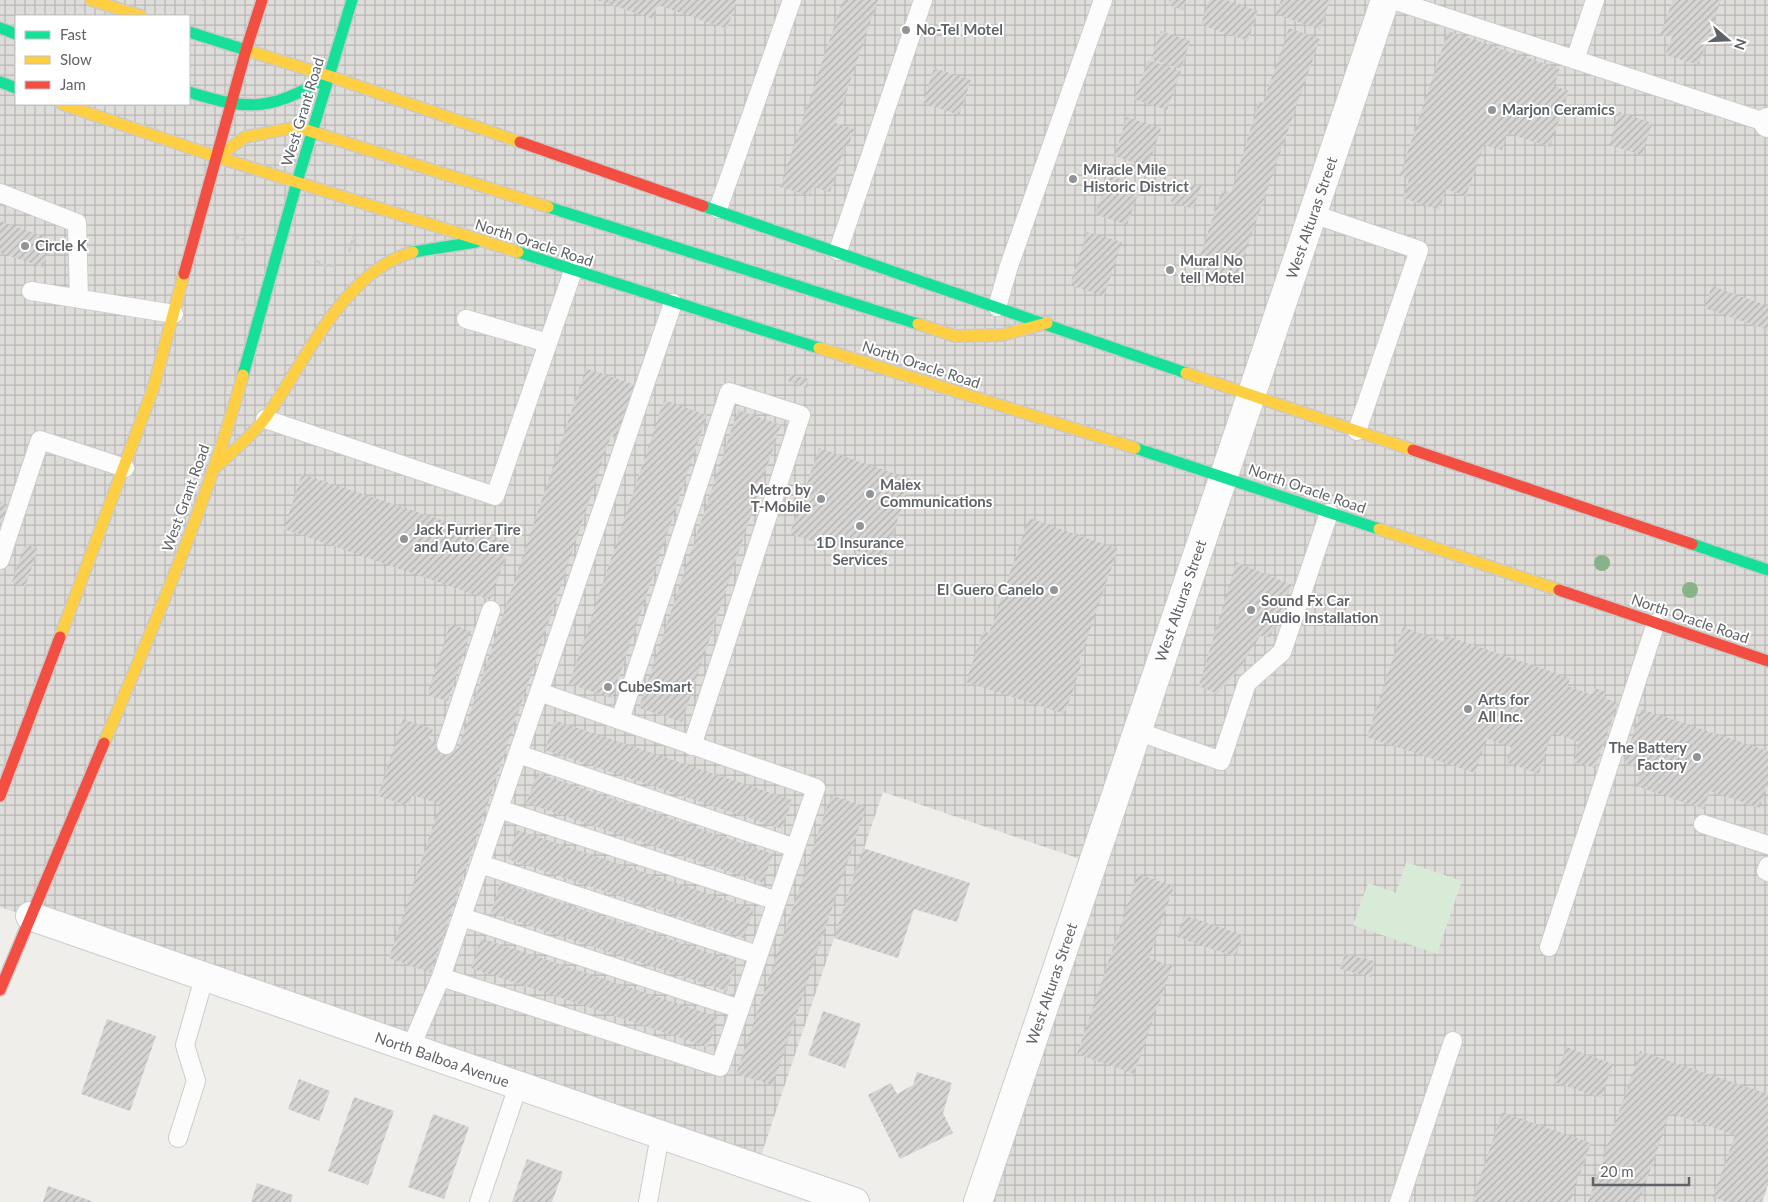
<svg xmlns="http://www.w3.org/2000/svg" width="1768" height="1202" font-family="Lato,sans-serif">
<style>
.industrial{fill:url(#industrial-grid);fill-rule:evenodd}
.park{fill:#d8ebd6}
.building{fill:url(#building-hatch)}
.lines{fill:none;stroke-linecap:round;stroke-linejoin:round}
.lane-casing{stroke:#cbcccc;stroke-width:20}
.street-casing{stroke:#cbcccc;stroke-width:30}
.fast-casing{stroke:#cacacb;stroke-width:14}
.slow-casing{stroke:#cacacb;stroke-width:14}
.jam-casing{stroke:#cacacb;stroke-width:14}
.path{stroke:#cacfcc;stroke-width:3;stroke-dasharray:5 2.5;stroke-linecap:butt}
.lane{stroke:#fdfcfc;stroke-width:18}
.street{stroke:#fdfcfc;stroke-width:28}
.fast{stroke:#16e098;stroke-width:11}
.slow{stroke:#ffcf43;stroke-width:11}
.jam{stroke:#f24e42;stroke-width:11}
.tree{fill:#88b388}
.poi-dot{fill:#919496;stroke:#fff;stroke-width:2}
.labels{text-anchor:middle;stroke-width:4;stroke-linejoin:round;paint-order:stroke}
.poi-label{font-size:15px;font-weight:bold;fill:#5f6368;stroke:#fff;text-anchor:start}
.street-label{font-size:15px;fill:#5f6368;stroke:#fff}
</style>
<defs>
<pattern id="industrial-grid" width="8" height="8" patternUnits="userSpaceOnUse" patternTransform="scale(1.25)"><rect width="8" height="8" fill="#dfddda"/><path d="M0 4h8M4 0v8" fill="none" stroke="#b8b7b5"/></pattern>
<pattern id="building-hatch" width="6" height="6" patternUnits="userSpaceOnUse" patternTransform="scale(1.25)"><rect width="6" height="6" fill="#d6d5d3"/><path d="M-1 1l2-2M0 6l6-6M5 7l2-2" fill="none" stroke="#b1b0af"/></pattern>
</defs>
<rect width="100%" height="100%" fill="#efeeea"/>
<!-- industrial -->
<path class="industrial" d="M0,0h1768v1185l-6,17h-784l114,-339 -209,-71 -126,376 -757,-261zM16,16h173v88h-173z"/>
<!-- park -->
<path class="park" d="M1406,862l56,19 -25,73 -84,-29 15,-42 28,10z"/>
<!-- building -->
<path class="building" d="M597,0h140l-10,29 -69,-24 -5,14z
M843,0h35l-42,123 18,6 -5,16h-3l-16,47 -17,-5 -3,9 -30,-9z
M1170,0h16l-3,10 -15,-5z
M1209,0h18l31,11 -10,30 -47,-16z
M1281,0h49l-10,30 -44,-16z
M1673,0h48l-22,65 -34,-10 7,-18 -12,-2z
M1289,28l31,11 -85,243 -39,-14 26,-78 9,3 28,-92 4,2z
M1161,31l29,10 -9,28 -30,-10z
M1448,31l112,38 -6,17 15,5 -19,56 -43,-14 -5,17 -18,-5 -18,51 -20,-7 -7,21 -36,-12 6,-18 -9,-5z
M1148,60l33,11 -14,39 -33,-11z
M934,68l37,12 -12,35 -36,-12z
M1619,112l33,11 -10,32 -33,-10z
M1127,117l34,11 -13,39 -34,-11z
M1109,175l32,11 -14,39 -32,-11z
M1179,179l22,7 -8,23 -22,-7z
M0,221l51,18 -8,28 -43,-14z
M1087,232l35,10 -18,54 -34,-11z
M1712,286l56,20v24l-64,-22z
M586,368l49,17 -17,53 -7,-2 -180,537 -42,-15 51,-154 -28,-9 -4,11 -30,-10 25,-77 30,10 -4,10 29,10z
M790,375l19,4 -2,9 -19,-7z
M664,400l43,15 -95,283 -43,-14z
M738,410l43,15 -99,297 -43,-14z
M819,448l92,31 -27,82 -48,-18 -2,5 -44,-14z
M302,474l209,69 -21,57 -206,-71z
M0,502l8,3 -8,21z
M1029,518l89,31 -39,113 3,1 -17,51 -99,-32 17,-51 6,2z
M25,544l13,5 -13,38 -13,-5z
M1236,562l56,23 -22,52 -10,-1 -22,35 -21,23 -18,-8z
M450,624l21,7 -23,70 -21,-6z
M1403,627l42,15 2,-6 123,42 -2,8 24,9 3,-7 11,4 -2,6 14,5 -23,65 -22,-6 6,-20 -27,-9 -13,41 -33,-12 5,-15 -24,-8 -12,34 -108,-36z
M1641,709l127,42v32l-8,25 -50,-17 -6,18 -68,-23 6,-17 -18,-6z
M554,720l238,80 -10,29 -237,-79z
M537,773l236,81 -10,29 -237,-80z
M831,795l35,12 -93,278 -37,-11z
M517,830l237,79 -10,29 -236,-79z
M863,848l107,35 -13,39 -43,-13 -16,49 -64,-20z
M1138,874l36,12 -25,72 23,8 -38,108 -57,-20z
M500,882l236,80 -9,29 -236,-78z
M1184,915l59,20 -7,22 -59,-20z
M481,938l237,79 -10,30 -237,-79z
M1345,954l29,7 -3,16 -31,-8z
M823,1011l38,13 -16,44 -37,-13z
M107,1019l49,17 -26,75 -49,-17z
M1566,1047l47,17 -12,34 -47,-16z
M1640,1051l128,43v89l-6,19h-35l-14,-5 22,-62 -65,-22 -31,89h-51z
M917,1072l35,11 -9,30 10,20 -53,26 -32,-64 23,-12 6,11 16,-9z
M299,1079l31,12 -11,30 -31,-12z
M354,1097l40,14 -26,74 -40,-14z
M1502,1112l89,31 -21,59h-98z
M433,1114l36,13 -25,72 -36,-12z
M527,1159l36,13 -11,30h-40z
M257,1183l36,12 -2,7h-40z
M48,1186l46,16h-51z"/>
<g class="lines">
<!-- lane casing -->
<g class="lane-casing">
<path id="lane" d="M1393,0l375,123
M1575,60l20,-60
M0,193l77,30 2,76
M718,209l74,-209
M1313,214l106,36 -62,181
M838,251l85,-251
M31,291l143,23
M997,307l12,-41 94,-266
M466,319l82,24
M265,419l230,77 78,-225
M0,560l40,-120 85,28
M620,720l109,-328 72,23 -109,331
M1137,731l84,30 26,-78 35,-31 47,-139
M446,745l45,-135
M518,754l277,94
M499,809l278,92
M1703,824l65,21
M480,864l278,91
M1768,866l-2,5 2,1
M462,917l278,92
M1549,947l107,-324
M441,977l279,90 96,-279 -277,-96
M410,1049l31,-72 232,-674
M178,1138l18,-57 -11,-36 19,-67
M479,1202l39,-116
M648,1202l12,-67
M1399,1202l54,-161"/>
</g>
<!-- street casing -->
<g class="street-casing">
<path id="street" d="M1768,123v-1
M30,916l825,286
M978,1202l407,-1202"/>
</g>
<!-- fast casing -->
<g class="fast-casing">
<path id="fast" d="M95,1l5,-1
M0,28l16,6
M189,32l57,18
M0,82l16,6
M189,92c63,20 83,18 140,-16
M703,206l483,167
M548,207l370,117
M413,252l63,-10
M518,252l301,96
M243,375l54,-193 55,-182
M1135,448l244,81
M1692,544l76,26"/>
</g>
<!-- slow casing -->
<g class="slow-casing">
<path id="slow" d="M91,0l50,16
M246,50l83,26 191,66
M62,104l155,53
M217,157l301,95
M217,157l28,-20 52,-10 251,80
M918,324l37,12 47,-1 45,-12
M819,348l316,100
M1186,373l227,77
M217,466c16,-15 36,-31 49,-49 39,-54 77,-146 147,-165
M1379,529l180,61
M60,637l93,-248 31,-115
M104,743c51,-120 104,-242 139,-368"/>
</g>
<!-- jam casing -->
<g class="jam-casing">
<path id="jam" d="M520,142l183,64
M184,274l62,-224 16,-50
M1413,450l279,94
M1559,590l209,71
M0,796l60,-159
M0,990l104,-247"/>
</g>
<!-- path -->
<path class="path" d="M203,1v-1
M234,237l15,4
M349,252l5,-16
M316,261l12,5 9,-1"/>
<!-- lane -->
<use href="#lane" class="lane"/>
<!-- street -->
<use href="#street" class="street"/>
<!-- fast -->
<use href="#fast" class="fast"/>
<!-- slow -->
<use href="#slow" class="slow"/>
<!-- jam -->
<use href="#jam" class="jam"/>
</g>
<!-- trees -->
<g class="tree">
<circle cx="1602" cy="563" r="8"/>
<circle cx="1690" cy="590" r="8"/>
</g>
<!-- markers -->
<g class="poi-dot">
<circle cx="906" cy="30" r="5"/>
<circle cx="1492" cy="110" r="5"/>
<circle cx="1073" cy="179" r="5"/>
<circle cx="25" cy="246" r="5"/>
<circle cx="1170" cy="270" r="5"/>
<circle cx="870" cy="494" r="5"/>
<circle cx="821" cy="499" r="5"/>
<circle cx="860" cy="526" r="5"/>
<circle cx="404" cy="539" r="5"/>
<circle cx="1054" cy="590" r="5"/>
<circle cx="1251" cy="610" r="5"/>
<circle cx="608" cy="687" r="5"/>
<circle cx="1468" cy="709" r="5"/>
<circle cx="1697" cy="757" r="5"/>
</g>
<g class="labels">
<!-- poi labels -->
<g class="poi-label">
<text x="916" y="35">No-Tel Motel</text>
<text x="1502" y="115">Marjon Ceramics</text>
<text x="1083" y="175">Miracle Mile<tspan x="1083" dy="17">Historic District</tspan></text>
<text x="35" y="251">Circle K</text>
<text x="1180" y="266">Mural No<tspan x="1180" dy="17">tell Motel</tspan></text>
<text x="880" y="490">Malex<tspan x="880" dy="17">Communications</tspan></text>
<text x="811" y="495" text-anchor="end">Metro by<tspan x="811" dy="17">T-Mobile</tspan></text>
<text x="414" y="535">Jack Furrier Tire<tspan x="414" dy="17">and Auto Care</tspan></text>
<text x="860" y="548" text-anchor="middle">1D Insurance<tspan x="860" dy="17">Services</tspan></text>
<text x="1044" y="595" text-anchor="end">El Guero Canelo</text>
<text x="1261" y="606">Sound Fx Car<tspan x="1261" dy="17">Audio Installation</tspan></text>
<text x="618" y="692">CubeSmart</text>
<text x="1478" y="705">Arts for<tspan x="1478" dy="17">All Inc.</tspan></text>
<text x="1687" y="753" text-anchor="end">The Battery<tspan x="1687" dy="17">Factory</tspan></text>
</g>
<!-- street labels -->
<g class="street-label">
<text transform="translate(303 112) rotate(-73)" y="5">West Grant Road</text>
<text transform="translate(1312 218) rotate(-71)" y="5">West Alturas Street</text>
<text transform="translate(534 243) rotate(18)" y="5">North Oracle Road</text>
<text transform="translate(921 365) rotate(18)" y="5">North Oracle Road</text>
<text transform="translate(1307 489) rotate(19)" y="5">North Oracle Road</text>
<text transform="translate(186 498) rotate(-70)" y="5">West Grant Road</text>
<text transform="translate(1181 601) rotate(-71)" y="5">West Alturas Street</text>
<text transform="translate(1690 619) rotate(19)" y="5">North Oracle Road</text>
<text transform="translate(1052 984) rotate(-71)" y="5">West Alturas Street</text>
<text transform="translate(442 1060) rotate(19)" y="5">North Balboa Avenue</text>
</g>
</g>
<!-- legend -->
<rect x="15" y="15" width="175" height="90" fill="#ffffff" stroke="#bfc1c3"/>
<rect x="25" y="31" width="25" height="8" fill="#16e098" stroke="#bfc1c3"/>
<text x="60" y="40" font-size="15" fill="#5f6368">Fast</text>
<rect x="25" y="56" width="25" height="8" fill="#ffcf43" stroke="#bfc1c3"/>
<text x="60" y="65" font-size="15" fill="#5f6368">Slow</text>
<rect x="25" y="81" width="25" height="8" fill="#f24e42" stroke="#bfc1c3"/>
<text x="60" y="90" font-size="15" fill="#5f6368">Jam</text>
<!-- north arrow -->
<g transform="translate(1728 40) rotate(109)" stroke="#ffffff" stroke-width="4" paint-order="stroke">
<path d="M0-4L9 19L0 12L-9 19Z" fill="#5f6368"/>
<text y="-8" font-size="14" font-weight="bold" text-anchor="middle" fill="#5f6368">N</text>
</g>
<!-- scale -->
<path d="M1593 1177v8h96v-8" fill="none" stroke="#5f6368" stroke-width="2.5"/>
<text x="1600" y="1177" font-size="15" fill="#5f6368" stroke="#ffffff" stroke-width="4" paint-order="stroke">20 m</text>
</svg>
